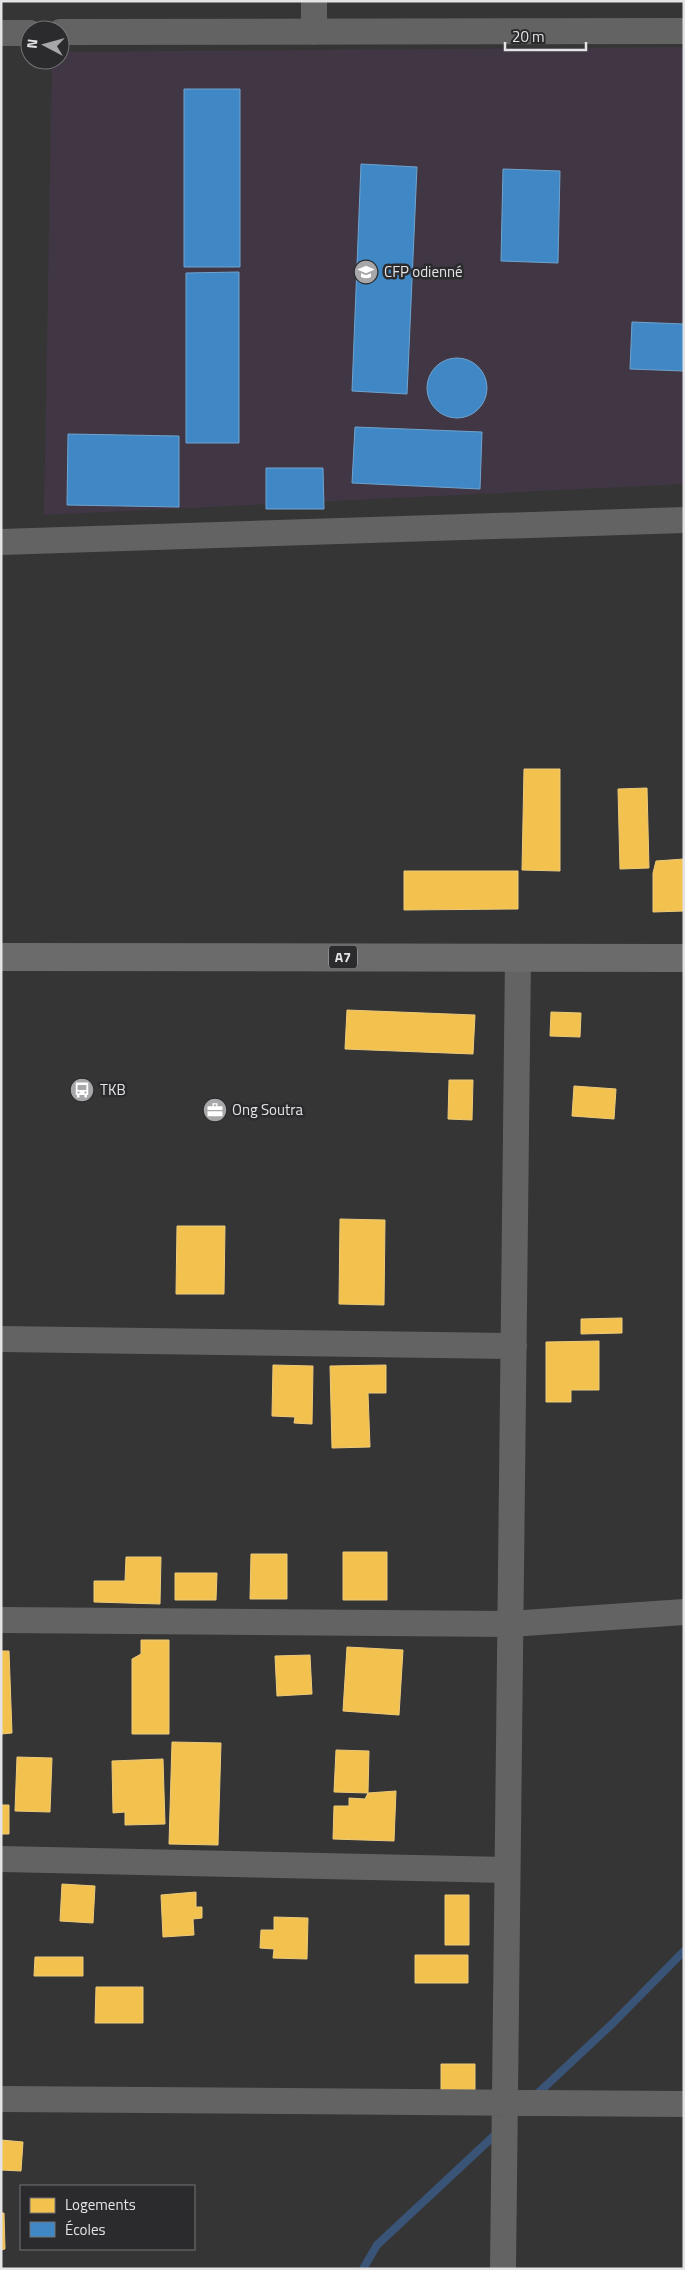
<svg xmlns="http://www.w3.org/2000/svg" width="685" height="2270" font-family="'Titillium Web',sans-serif">
<style>
.education{fill:#413744}
.homes{fill:#f2c14e;stroke:#eecb7b}
.schools{fill:#3f88c5;stroke:#70a3cf}
.lines{fill:none;stroke-linecap:round;stroke-linejoin:round}
.stream{stroke:#3a5478;stroke-width:8}
.minor{stroke:#636363;stroke-width:26}
.primary{stroke:#6c6b6c;stroke-width:28}
.labels{text-anchor:middle;stroke-width:5;stroke-linejoin:round;paint-order:stroke}
.shield{fill:#2b2a2d;stroke:#acacae;stroke-width:1}
.shield-label{font-size:14px;font-weight:bold;fill:#e4e3e5}
.poi-label{font-size:15px;fill:#e4e3e5;stroke:#2b2a2d;text-anchor:start}
</style>
<rect width="100%" height="100%" fill="#353536"/>
<!-- education -->
<path class="education" d="M684,47v437l-640,31 8,-455h8v-8z"/>
<!-- homes -->
<path class="homes" d="M524,769h36v102l-38,-1z
M647,788l2,80 -29,1 -2,-80z
M684,859v52l-31,1v-39l3,-12z
M404,871h114v38l-114,1z
M347,1010l128,5 -2,39 -128,-5z
M551,1012l30,1 -1,24 -30,-1z
M449,1080h24l-1,40 -24,-1z
M574,1086l42,3 -2,30 -42,-3z
M340,1219l45,1 -1,85 -45,-1z
M177,1226h48l-1,68h-48z
M622,1318v15l-41,1v-15z
M599,1341v49h-28v12h-25v-60z
M273,1365l40,1 -1,58 -18,-1 1,-6 -23,-1z
M386,1365v28h-18l2,54 -38,1 -2,-82z
M343,1552h44v48h-44z
M251,1554h36v45h-37z
M126,1557h35l-1,47 -66,-2v-21h31z
M175,1573h42l-1,27h-41z
M141,1640h28v94h-37v-75l9,-5z
M347,1647l56,3 -4,65 -56,-4z
M1,1651h8l3,82 -11,1z
M310,1655l2,39 -35,2 -2,-40z
M172,1742l49,1 -3,102 -49,-1z
M336,1750l33,1 -1,42 -34,-1z
M17,1757l35,1 -2,54 -35,-1z
M163,1759l2,65 -40,1v-13l-12,1 -1,-52z
M396,1791l-2,50 -61,-2 1,-33h15v-8l16,1 3,-6z
M1,1805h8v29h-8z
M62,1884l33,2 -2,37 -33,-2z
M196,1892v15h6v11l-9,1 1,16 -31,2 -2,-42z
M445,1895h24v50h-24z
M274,1917l34,1 -1,41 -34,-1 1,-9 -14,-1 1,-18h13z
M415,1955h53v28h-53z
M35,1957h48v19h-49z
M96,1987h47v36h-48z
M441,2064h34v26h-34z
M1,2140l22,2 -2,29 -20,-1z
M1,2213h3l1,36 -4,1z"/>
<!-- schools -->
<path class="schools" d="M184,89h56v178h-56z
M361,164l56,3 -10,227 -55,-3z
M503,169l57,2 -2,92 -57,-2z
M239,272v171h-53v-170z
M632,322l52,2v47l-54,-2z
M427 388a30 30 0 1 1 60 0a30 30 0 1 1-60 0Z
M355,427l127,5 -2,57 -128,-6z
M68,434l111,2v71l-112,-2z
M266,468h57l1,41h-58z"/>
<g class="lines">
<!-- stream -->
<path class="stream" d="M535,2096l77,-72 72,-73
M363,2269l14,-24 121,-113"/>
<!-- minor -->
<path class="minor" d="M314,1v31
M60,32l624,-1
M1,33h29
M1,542l683,-22
M1,1339l513,7
M1,1620l509,4 174,-12
M1,1859l506,11
M1,2099l683,5
M503,2269l15,-1312"/>
<!-- primary -->
<path class="primary" d="M1,957l683,1"/>
</g>
<!-- icons -->
<defs>
<g id="school-disc" transform="scale(1.25)"><circle r="9.5" fill="#a7a6a8" stroke="#2b2a2d"/><path d="M0-5L7-2L0 1L-7-2ZM-4 1L0 2.5L4 1V4Q0 6-4 4Z" fill="#fff"/></g>
<g id="bus-disc" transform="scale(1.25)"><circle r="9.5" fill="#a7a6a8" stroke="#2b2a2d"/><path d="M-5-6H5V4H4V6H2V4H-2V6H-4V4H-5ZM-3.5-4V0h7V-4ZM-3.5 1.2v1.5H-2V1.2ZM2 1.2v1.5H3.5V1.2Z" fill="#fff"/></g>
<g id="office-disc" transform="scale(1.25)"><circle r="9.5" fill="#a7a6a8" stroke="#2b2a2d"/><path d="M-6-3h4V-5.5h4V-3h4V5H-6ZM-1-4.5V-3h2v-1.5ZM-6 0V1H6V0Z" fill="#fff"/></g>
</defs>
<g fill-rule="evenodd">
<use href="#school-disc" x="366" y="272"/>
<use href="#bus-disc" x="82" y="1090"/>
<use href="#office-disc" x="215" y="1110"/>
</g>
<g class="labels">
<!-- shield labels -->
<rect class="shield" x="329" y="945.5" width="28" height="23" rx="4"/>
<g class="shield-label">
<text x="343" y="962">A7</text>
</g>
<!-- poi labels -->
<g class="poi-label">
<text x="384" y="277">CFP odienné</text>
<text x="100" y="1095">TKB</text>
<text x="232" y="1115">Ong Soutra</text>
</g>
</g>
<!-- border -->
<rect width="685" height="2270" fill="none" stroke="#e4e3e5" stroke-width="5"/>
<!-- legend -->
<rect x="20" y="2185" width="175" height="65" fill="#2b2a2d" stroke="#757477"/>
<rect x="30" y="2198" width="25" height="15" fill="#f2c14e" stroke="#757477"/>
<text x="65" y="2210" font-size="15" fill="#e4e3e5">Logements</text>
<rect x="30" y="2222" width="25" height="15" fill="#3f88c5" stroke="#757477"/>
<text x="65" y="2235" font-size="15" fill="#e4e3e5">Écoles</text>
<!-- north arrow -->
<g transform="translate(45 45) rotate(276)"><circle r="24" fill="#2b2a2d" stroke="#757477"/>
<path d="M0-4L9 19L0 12L-9 19Z" fill="#a7a6a8"/>
<text y="-8" font-size="14" font-weight="bold" text-anchor="middle" fill="#e4e3e5">N</text>
</g>
<!-- scale -->
<path d="M505 42v8h81v-8" fill="none" stroke="#e4e3e5" stroke-width="2.5"/>
<text x="512" y="42" font-size="15" fill="#e4e3e5" stroke="#2b2a2d" stroke-width="4" paint-order="stroke">20 m</text>
</svg>
